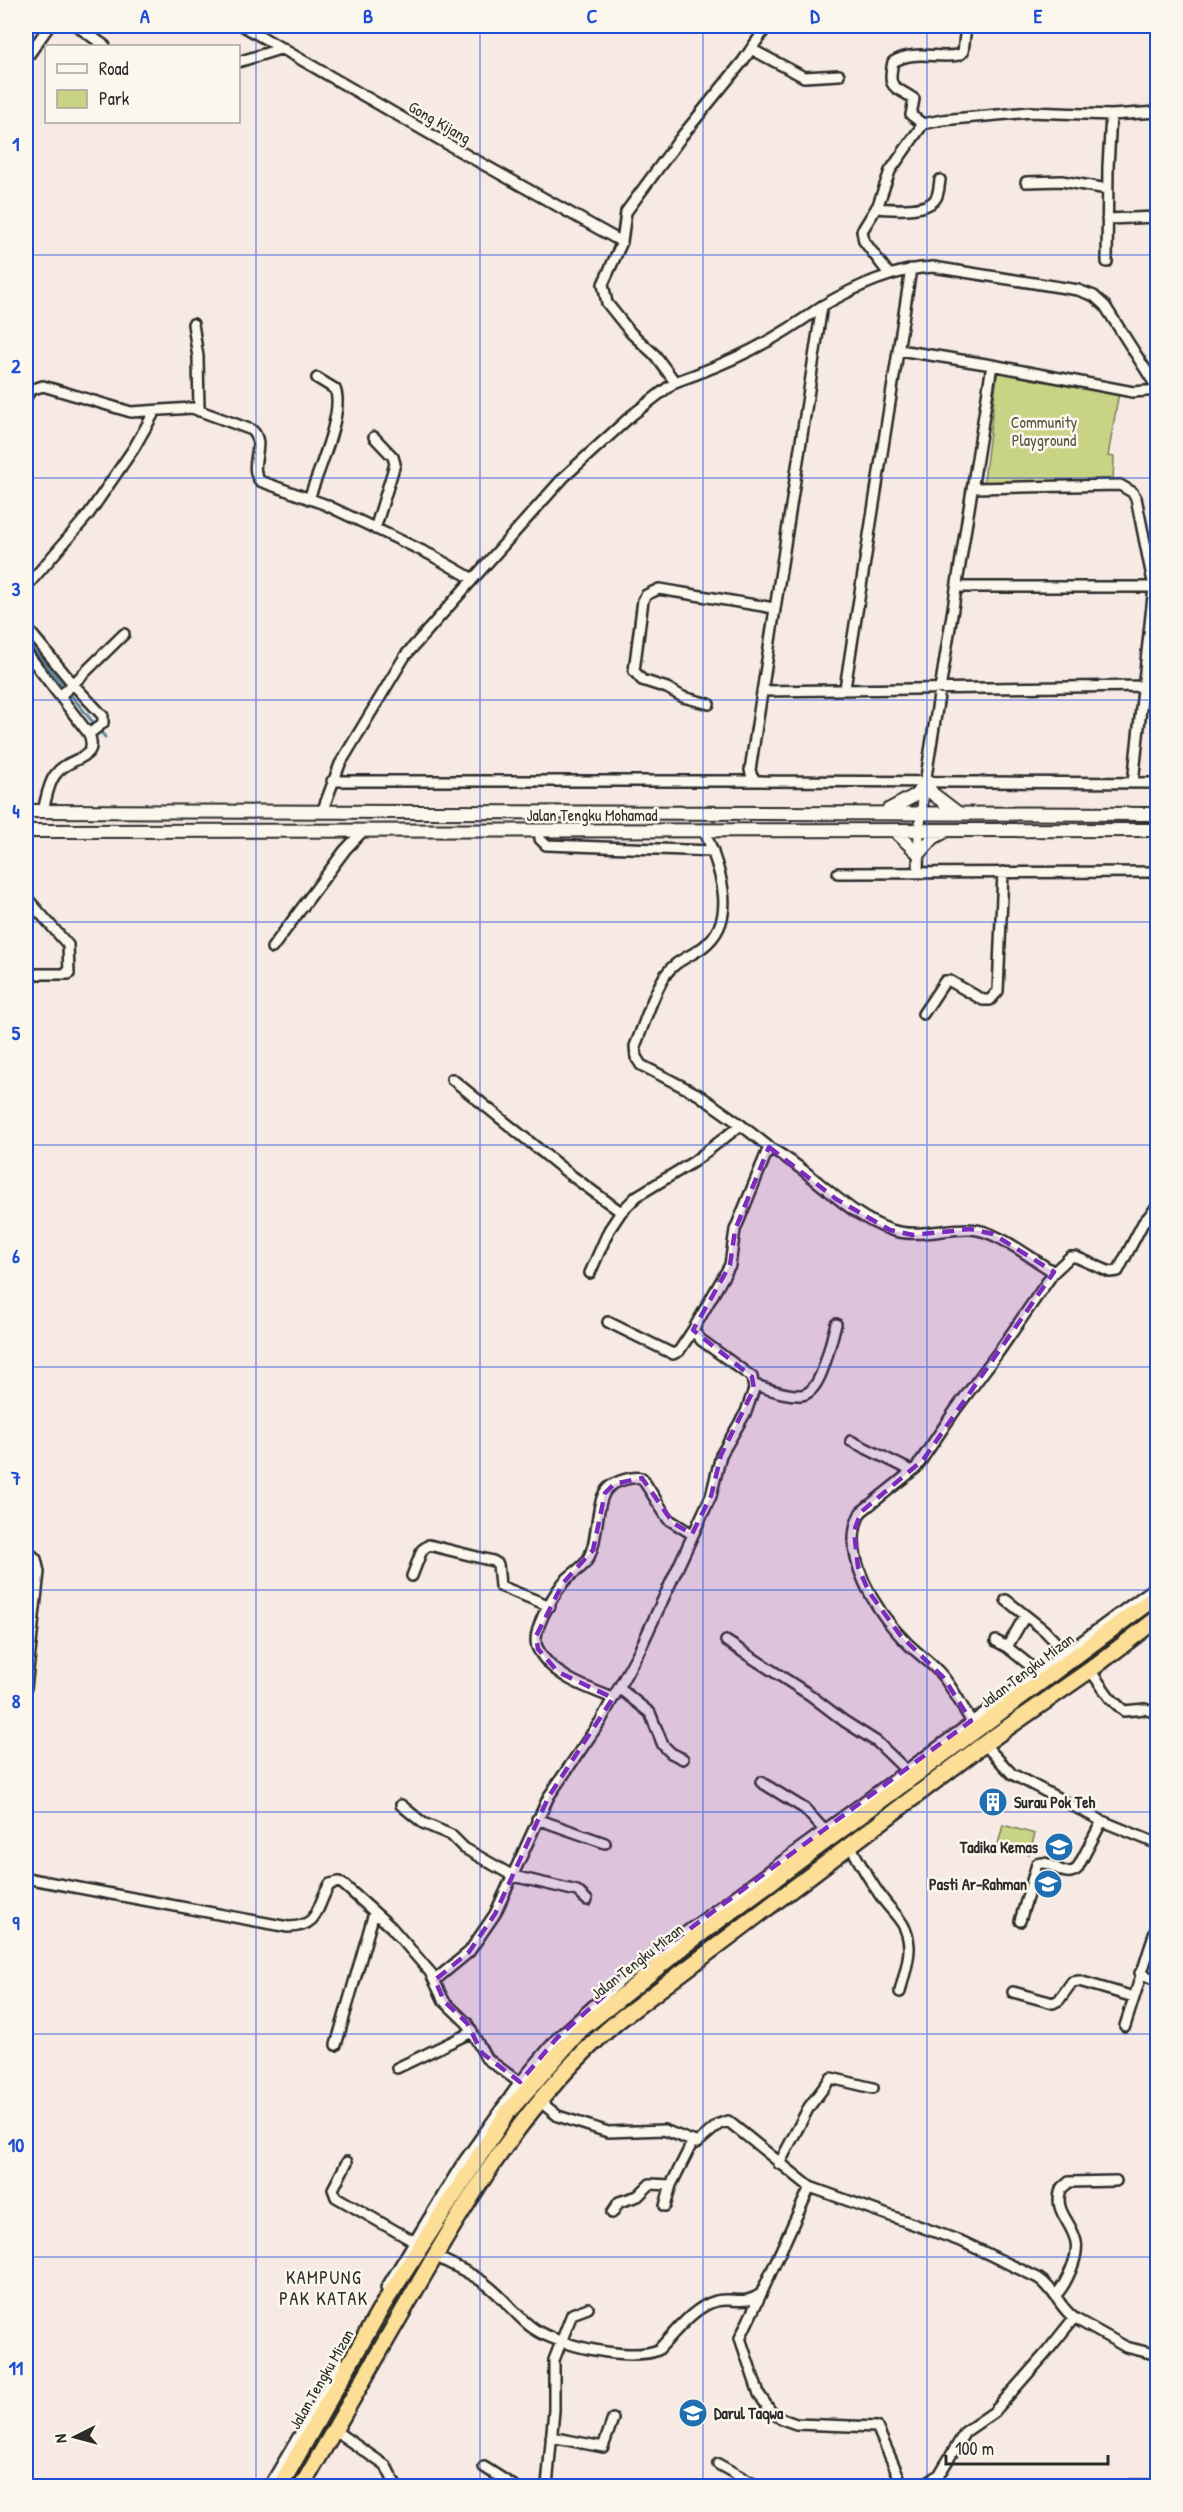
<svg xmlns="http://www.w3.org/2000/svg" width="1183" height="2512" font-family="'Patrick Hand',sans-serif">
<style>
.green{fill:#c8d386;stroke:#7a7f58;stroke-width:1.5}
.lines{fill:none;stroke-linecap:round;stroke-linejoin:round}
.stream{stroke:#61899b;stroke-width:3}
.minor-casing{stroke:#2b2b2b;stroke-width:14}
.secondary-casing{stroke:#2b2b2b;stroke-width:16}
.trunk-casing{stroke:#2b2b2b;stroke-width:20}
.minor{stroke:#fbf7ec;stroke-width:9}
.secondary{stroke:#fbf7ec;stroke-width:12}
.trunk{stroke:#fcde96;stroke-width:15}
.marked{fill:#7b2cbf;fill-opacity:0.2;stroke:#7b2cbf;stroke-width:4.5;stroke-dasharray:12 8;stroke-linejoin:round}
.grid{fill:none;stroke:#1d4ed8;stroke-width:1.5;stroke-opacity:0.55}
.labels{text-anchor:middle;stroke-width:5;stroke-linejoin:round;paint-order:stroke}
.street-label{font-size:16px;fill:#2b2b2b;stroke:#fbf7ec}
.park-label{font-size:16px;fill:#525542;stroke:#fbf7ec}
.poi-label{font-size:16px;font-weight:bold;fill:#2b2b2b;stroke:#fbf7ec;text-anchor:start}
.neighbourhood-label{font-size:18px;letter-spacing:1.5px;fill:#2b2b2b;stroke:#fbf7ec}
.neatline{fill:none;stroke:#1d4ed8;stroke-width:2}
.grid-label{font-size:20px;text-anchor:middle;font-weight:bold;fill:#1d4ed8}
</style>
<rect width="100%" height="100%" fill="#f7e9e4"/>
<filter id="ink" filterUnits="userSpaceOnUse"><feTurbulence type="fractalNoise" baseFrequency=".0167" numOctaves="2"/><feDisplacementMap in="SourceGraphic" scale="12" xChannelSelector="R" yChannelSelector="G"/><feConvolveMatrix kernelMatrix="1 2 1 2 8 2 1 2 1" color-interpolation-filters="sRGB"/></filter>
<g filter="url(#ink)">
<!-- green -->
<path class="green" d="M998,368l121,24 -11,64 6,1 -1,25 -124,2 -5,-3z
M1003,1825l32,9 -6,20 -31,-10z"/>
<g class="lines">
<!-- stream -->
<path class="stream" d="M26,39l9,-13
M26,640l79,97"/>
<!-- minor casing -->
<g class="minor-casing">
<path id="minor" d="M77,26l28,20
M243,26l220,127 159,89
M966,26l-3,26 -4,3c-23,4 -45,-6 -66,7 -6,28 1,23 21,37l-3,16 12,9 19,-4 88,-8 81,3 47,-3
M26,29l2,-3
M751,49l53,28 35,-2
M26,59l23,-33
M238,62l45,-14
M1026,182l36,-1 45,8
M876,208c15,1 51,5 60,-10 3,-5 3,-13 4,-18
M1107,219l51,-2
M1107,262l1,-95 3,-52
M889,274l-25,-33 -2,-10 16,-26 12,-34 33,-47
M193,324l5,33 1,54
M899,350l93,15 141,27 25,-2
M675,382c57,-20 98,-40 147,-76
M1158,389l-53,-83 -11,-10 -16,-6 -145,-23c-40,2 -76,19 -111,39l-72,464 2,7 5,4 401,2
M26,398l4,-8 13,-4 88,26 61,-4 60,22c15,14 -5,36 8,51l64,23 107,51 42,24 -68,77 -65,108 -18,48
M374,437l19,20 2,7 -20,65
M973,488l147,-3 12,7 4,6 18,89 -21,196
M309,499c8,-25 36,-88 26,-110l-18,-11
M473,579l91,-102 68,-62 43,-33 -20,-27 -24,-22 -24,-30 -4,-19 19,-42 4,-30 56,-76 61,-75 24,-35
M26,587l62,-72 46,-67 21,-37
M957,587h197
M26,627l47,57 51,-50
M26,652l63,82c11,28 -20,21 -34,41 -7,9 -9,25 -12,36
M845,688l66,-419
M762,691l381,-5
M60,696l13,-12 30,32v7l-14,11
M709,704l-26,-7 -16,-9 -25,-8 -8,-9 9,-71 3,-5 13,-6 115,19
M332,781h425
M540,831v8l6,6 167,6
M705,831c13,36 36,87 -2,116 -13,10 -27,13 -37,27 -14,21 -21,49 -31,72l1,11 5,8 58,30 42,30
M918,872l1,-40 6,-49 67,-418
M838,873l320,-1
M26,897l42,48 1,29h-43
M272,948l73,-98 18,-19
M923,1014l22,-33h5l33,19h7l8,-9 5,-119
M452,1079l116,94 53,39
M769,1147c9,6 18,11 27,18 31,22 57,52 95,65 26,8 50,-1 77,-1 28,0 62,29 86,43
M608,1322l65,32 6,-3 14,-21
M755,1385c14,4 31,11 46,10 21,-1 29,-53 35,-71
M851,1441l61,30
M26,1549l10,10 3,13 -13,116
M412,1576l10,-26 7,-5 64,16 5,3 2,22 50,20
M1006,1600l38,30 21,22
M726,1641l84,54 34,26 33,21 29,28
M996,1641l11,6 31,25
M1007,1647l18,-31
M1090,1670l20,28 14,13 21,-2 13,5
M619,1688l31,25 13,32 8,8 12,6
M613,1698c-26,-10 -61,-22 -75,-49 -9,-15 15,-53 25,-66 6,-8 17,-13 23,-21 14,-19 8,-60 22,-74 7,-7 25,-12 34,-10l26,41 24,15
M971,1721c-10,-16 -19,-36 -33,-50 -9,-10 -21,-18 -31,-28 -30,-30 -69,-89 -46,-131l55,-44 40,-59 44,-59 54,-78 16,-15h6l34,15 8,-1 25,-48 15,-17
M984,1744l28,30 90,47 56,23
M761,1782l44,27 19,21
M401,1805l22,18 28,12 13,13 49,28 64,15 10,9
M537,1819l68,24
M850,1845c10,19 20,36 32,53 12,17 25,23 27,48 1,14 -6,32 -9,46
M26,1878l262,49c33,0 28,-22 42,-43l9,-2 5,3 47,42 39,45 14,29 23,22 19,35 37,27
M1020,1921l17,-57c15,-6 25,16 40,5l25,-48
M1140,1973l18,8
M435,1980l34,-28 26,-38 54,-118 51,-74 40,-73 71,-153 10,-41 25,-43 8,-23 -2,-12 -51,-37 -8,-10 37,-65 5,-35 34,-83 -28,-22 -48,37 -56,34 -16,16 -12,18 -19,43
M1013,1992l40,11 6,-3 13,-18 7,-1 55,16
M1125,2026l33,-104
M336,2045l38,-132
M397,2068l75,-36
M538,2100l20,16 50,16 56,-2 33,13 22,-19 9,-3 82,66 153,55 75,36c16,10 21,29 36,40l52,29 32,8
M347,2162l-14,27 3,8 77,44
M779,2164l30,-57 22,-29 42,10
M665,2206l6,-21 22,-44
M612,2213l7,-11 19,-6 12,-12 21,1
M435,2256c17,9 37,17 52,29 16,12 28,29 43,41 23,19 101,36 128,24 16,-16 35,-43 58,-49 18,-4 28,5 45,-7l49,-107
M386,2288l75,-123 59,-83 37,-44 69,-62 532,-391
M761,2294l-21,44 19,56 12,18 11,7 14,5 81,3 26,59
M1056,2295c10,-11 23,-38 20,-53 -4,-21 -23,-30 -15,-53l8,-7 47,-1
M334,2430l52,36 10,20
M551,2437l52,10 10,-28
M718,2464l39,22
M484,2467l30,19
M1131,2485h27
M269,2486l72,-122
M547,2486l7,-76v-50l18,-46 16,-6
M920,2486l19,-11 26,-43 29,-20 52,-59 28,-35"/>
</g>
<!-- secondary casing -->
<g class="secondary-casing">
<path id="secondary" d="M888,810l28,-15 9,-12 8,11 25,19
M26,811l1132,3
M26,831l1132,-1
M896,832l23,22 14,-16 11,-6"/>
</g>
<!-- trunk casing -->
<g class="trunk-casing">
<path id="trunk" d="M280,2486l103,-181 124,-192 74,-84 106,-85 471,-349
M302,2486c36,-63 72,-126 109,-189 58,-100 118,-202 208,-277l365,-276 106,-74 68,-52"/>
</g>
<!-- minor -->
<use href="#minor" class="minor"/>
<!-- secondary -->
<use href="#secondary" class="secondary"/>
<!-- trunk -->
<use href="#trunk" class="trunk"/>
</g>
</g>
<!-- marked area -->
<path class="marked" d="M769,1147l67,52 54,31 23,5 57,-6 23,5 61,38 -131,188 -62,52 -7,19 4,36 11,25 31,43 44,43 27,43 -345,255 -69,62 -37,44 -38,-29 -15,-30 -23,-22 -9,-21 34,-28 26,-38 54,-118 64,-98 -55,-26 -20,-23 -2,-13 27,-53 30,-33 12,-57 9,-9 28,-6 31,45 19,11 19,-38 10,-41 33,-66 -2,-12 -59,-47 37,-65 5,-35z"/>
<!-- grid -->
<path class="grid" d="M256,26v2460M480,26v2460M703,26v2460M927,26v2460M26,255h1132M26,478h1132M26,700h1132M26,922h1132M26,1145h1132M26,1367h1132M26,1590h1132M26,1812h1132M26,2034h1132M26,2257h1132"/>
<!-- icons -->
<defs>
<g id="building-disc" transform="scale(1.5)"><circle r="9.5" fill="#1f6fb2" stroke="#fbf7ec"/><path d="M-4-6H4V6H1V3H-1V6H-4ZM-2.5-4.3h1.7v1.8h-1.7ZM.8-4.3h1.7v1.8H.8ZM-2.5-1h1.7V.8h-1.7ZM.8-1h1.7V.8H.8Z" fill="#fff"/></g>
<g id="school-disc" transform="scale(1.5)"><circle r="9.5" fill="#1f6fb2" stroke="#fbf7ec"/><path d="M0-5L7-2L0 1L-7-2ZM-4 1L0 2.5L4 1V4Q0 6-4 4Z" fill="#fff"/></g>
</defs>
<g fill-rule="evenodd">
<use href="#building-disc" x="993" y="1802"/>
<use href="#school-disc" x="1059" y="1847"/>
<use href="#school-disc" x="1048" y="1884"/>
<use href="#school-disc" x="693" y="2413"/>
</g>
<g class="labels">
<!-- street labels -->
<g class="street-label">
<text transform="translate(440 122) rotate(30)" y="6">Gong Kijang</text>
<text x="592" y="821">Jalan Tengku Mohamad</text>
<text transform="translate(1027 1670) rotate(-37)" y="6">Jalan Tengku Mizan</text>
<text transform="translate(637 1961) rotate(-38)" y="6">Jalan Tengku Mizan</text>
<text transform="translate(321 2379) rotate(-60)" y="6">Jalan Tengku Mizan</text>
</g>
<!-- park labels -->
<g class="park-label">
<text x="1044" y="428">Community<tspan x="1044" dy="18">Playground</tspan></text>
</g>
<!-- poi labels -->
<g class="poi-label">
<text x="1014" y="1808">Surau Pok Teh</text>
<text x="1038" y="1853" text-anchor="end">Tadika Kemas</text>
<text x="1027" y="1890" text-anchor="end">Pasti Ar-Rahman</text>
<text x="714" y="2419">Darul Taqwa</text>
</g>
<!-- neighbourhood labels -->
<g class="neighbourhood-label">
<text x="324" y="2284">KAMPUNG<tspan x="324" dy="21">PAK KATAK</tspan></text>
</g>
</g>
<!-- margin -->
<rect width="1183" height="2512" fill="none" stroke="#fbf7ec" stroke-width="66"/>
<!-- legend -->
<rect x="45" y="45" width="195" height="78" fill="#fbf7ec" stroke="#a8a59f" stroke-width="1.5"/>
<rect x="57" y="64" width="30" height="9" fill="#fbf7ec" stroke="#a8a59f" stroke-width="1.5"/>
<text x="99" y="75" font-size="18" fill="#2b2b2b">Road</text>
<rect x="57" y="90" width="30" height="18" fill="#c8d386" stroke="#a8a59f" stroke-width="1.5"/>
<text x="99" y="105" font-size="18" fill="#2b2b2b">Park</text>
<!-- north arrow -->
<g transform="translate(75 2437) rotate(264)" stroke="#fbf7ec" stroke-width="4.5" paint-order="stroke">
<path d="M0-4.5L10 22L0 15L-10 22Z" fill="#2b2b2b"/>
<text y="-9" font-size="16" font-weight="bold" text-anchor="middle" fill="#2b2b2b">N</text>
</g>
<!-- scale -->
<path d="M946 2455v9h162v-9" fill="none" stroke="#2b2b2b" stroke-width="3"/>
<text x="955" y="2455" font-size="18" fill="#2b2b2b" stroke="#fbf7ec" stroke-width="4.5" paint-order="stroke">100 m</text>
<rect x="33" y="33" width="1117" height="2446" class="neatline"/>
<g class="grid-label">
<text x="145" y="23">A</text>
<text x="368" y="23">B</text>
<text x="592" y="23">C</text>
<text x="815" y="23">D</text>
<text x="1038" y="23">E</text>
<text x="16" y="151">1</text>
<text x="16" y="373">2</text>
<text x="16" y="596">3</text>
<text x="16" y="818">4</text>
<text x="16" y="1040">5</text>
<text x="16" y="1263">6</text>
<text x="16" y="1485">7</text>
<text x="16" y="1708">8</text>
<text x="16" y="1930">9</text>
<text x="16" y="2152">10</text>
<text x="16" y="2375">11</text>
</g>
</svg>
